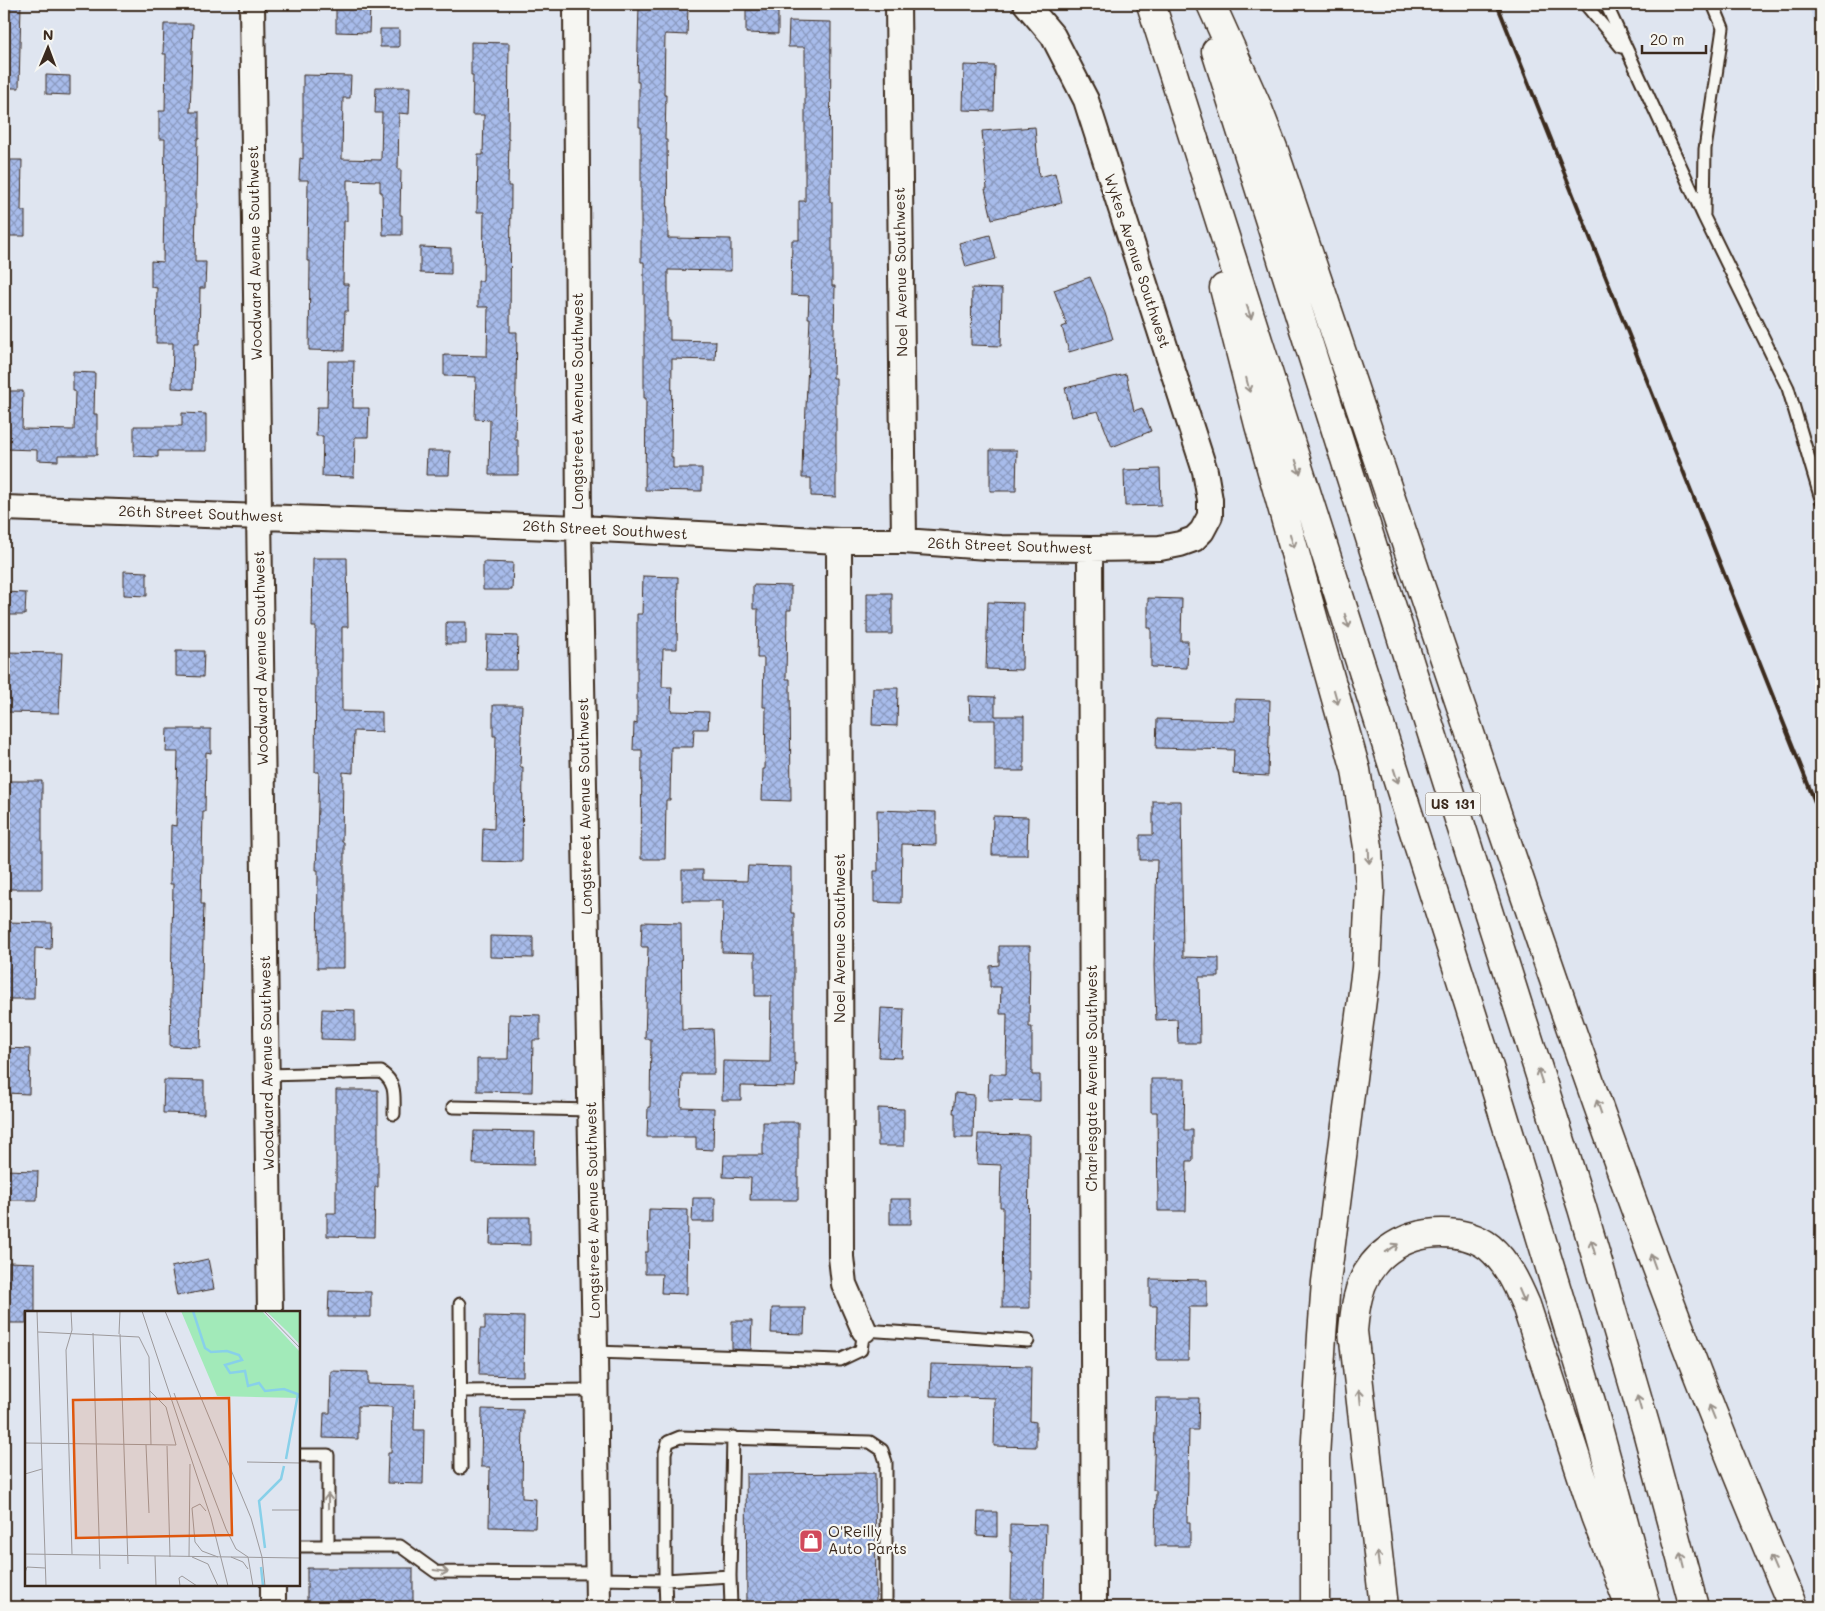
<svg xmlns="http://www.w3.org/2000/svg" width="1825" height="1611" font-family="Mali,sans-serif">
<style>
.built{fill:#ced9ee}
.building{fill:url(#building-cross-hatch);stroke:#3b2a1e}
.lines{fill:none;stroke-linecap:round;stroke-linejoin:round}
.lane-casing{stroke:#3b2a1e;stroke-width:15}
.street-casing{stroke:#3b2a1e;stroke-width:28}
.highway-casing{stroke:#3b2a1e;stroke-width:31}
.lane{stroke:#f6f6f2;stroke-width:11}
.street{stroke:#f6f6f2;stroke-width:24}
.highway{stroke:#f6f6f2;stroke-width:28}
.rail{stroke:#3b2a1e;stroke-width:4}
.oneway{stroke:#989088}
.labels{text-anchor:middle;stroke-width:4.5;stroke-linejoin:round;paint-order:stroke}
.shield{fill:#f6f6f2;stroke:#73675e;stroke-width:1}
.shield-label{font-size:14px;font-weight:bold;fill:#3b2a1e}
.street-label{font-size:15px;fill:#3b2a1e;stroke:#f6f6f2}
.poi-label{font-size:15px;fill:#3b2a1e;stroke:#f6f6f2;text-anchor:start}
.inset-river{fill:none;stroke:#88d0e9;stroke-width:2.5}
.inset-road{fill:none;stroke:#9d9a9c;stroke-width:1}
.view{fill:#df570d;fill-opacity:0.15;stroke:#df570d;stroke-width:2.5}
.inset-edge{fill:none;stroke:#3b2a1e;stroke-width:2.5}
</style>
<defs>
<pattern id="building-cross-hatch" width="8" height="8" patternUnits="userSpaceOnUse" patternTransform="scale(1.25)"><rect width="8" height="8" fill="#a8bceb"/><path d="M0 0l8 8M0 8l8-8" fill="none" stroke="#8a99be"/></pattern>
</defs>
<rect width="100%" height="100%" fill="#dfe5f0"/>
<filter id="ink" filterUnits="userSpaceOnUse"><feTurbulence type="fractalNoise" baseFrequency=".02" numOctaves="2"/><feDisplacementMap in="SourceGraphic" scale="10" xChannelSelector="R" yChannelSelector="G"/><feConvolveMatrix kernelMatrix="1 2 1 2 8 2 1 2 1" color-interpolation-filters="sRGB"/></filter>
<g filter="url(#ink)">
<!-- built -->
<path class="built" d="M1808,4h13v38z"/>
<!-- building -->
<path class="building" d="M4,4h17l-2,84h-15z
M336,4h34l-1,29 -33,-1z
M639,6l49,1 -1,28 -22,-1 -1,61h2l-1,45h2l1,98 63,1v32l-63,-1v51h2v19l46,1 -1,19 -43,-1 -1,98h2v11h29v23l-57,-1 1,-92h-2v-136h-3v-135h-2v-45h-2z
M746,10h32v24l-32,-1z
M789,21l42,1 -1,180h2v84h3l-2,92h3v119l-25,-1v-18h-9l1,-49h2l5,-111h-2l1,-22 -18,-1 1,-55h7v-39h6v-154h-17z
M164,24h29l-3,88h9v27h-2l-2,123h11l-1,26h-5l-1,56h-5l-1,45 -21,-1 1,-45h-17l1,-55 -6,-1v-26l12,1 2,-123h-6v-28h6l1,-57h-3z
M380,29h19v18h-19z
M471,42l38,1 -1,96h1l-1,47h3l-1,146h7l-2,108h3v35h-29l1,-55 -15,-1 1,-42 -32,-1v-21l43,1 1,-49h-10v-26h5l1,-69h-7l1,-57h5l1,-40h-12l1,-40h-2z
M964,65l31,1 -1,45 -31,-1z
M46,75l24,1v19l-24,-1z
M303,75l48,1 -1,22h-7l-1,61 39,1 1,-47h-7l1,-26h34l-1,27 -10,-1 -1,57h3l-1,45h2v20h-19l-1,-43h-2v-11l-33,-1v41h-3l-1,63h5v27h-3l-1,40 -35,-1 1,-89h-3l1,-81h-9l1,-22 3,1z
M1035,127l4,50 16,-4 7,30 -70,16 -7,-30h2l-5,-58z
M4,160h18l-1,51h4v25h-21z
M990,235l6,24 -30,8 -7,-24z
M420,247l31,1v26l-31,-1z
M1090,277l15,36 8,26 -44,13 -7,-25 5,-2 -13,-35z
M972,288l30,1 -1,57 -30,-1z
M328,361h26l-1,47h16l-1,29h-13l-1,40 -32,-1 1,-40h-7l1,-29h10z
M73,372l22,1 -1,41h3v41h-39v6l-21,-1v-10l-33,-1v-58h19l-1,38 52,1 1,-39h-2z
M1126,374l8,37 8,-3 9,23 -39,16 -14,-36 -26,6 -7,-29z
M182,413l24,1v37h-48v6l-24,-1v-30h48z
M990,450h27l-1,41h-26z
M427,451h23l-1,24h-23z
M1160,469l1,36 -36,1 -1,-36z
M313,558h34l1,69h-6v84l40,1v20l-28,-1 -1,42 -10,-1 -1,70h2v126h-27l1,-98h-2l3,-98h-4l1,-103h-1l1,-42h-4z
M483,562l30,1 -1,27h-29z
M124,571l23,1v24l-23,-1z
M643,576l35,1 -1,72h-14l-1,38h10l-1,24 38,1 -1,17h-14l-1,18h-22l-1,53h-4l-1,59h-24l1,-109h-9l1,-27 3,1v-110h5z
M753,585l38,1v24h-4l-1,69h4l1,122 -29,-1 1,-31h2l1,-62h-3l1,-49h-7l1,-49h-5z
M4,592l22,1 -1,22h-21z
M867,593h25v41h-25z
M1148,598l34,1 -1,42h7l-1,27 -36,-1v-39h-3z
M988,602l35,1 -1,67 -36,-1z
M446,622h20v22h-20z
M487,635l31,1 -1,34h-31z
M176,651h28l-1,26 -27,-1z
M4,652l58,1 -3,60 -55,-1z
M873,688h25l-1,38 -25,-1z
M969,696l26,1v19h29v55h-29v-51h-25z
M1235,699l35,1 -2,76 -35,-2 1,-24 -78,-2 1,-29 78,2z
M493,705h29l-2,62h3l-1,95 -40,-1 1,-33 11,1 2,-93h-3z
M167,729h44v24l-5,-1 -1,60h-2l-2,92h3l-4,143 -30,-1 3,-162h-3l1,-59 5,1 2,-74h-12z
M4,781h38v108h-38z
M1153,801h28l2,156 36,1v19h-20l1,66h-22l-1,-24 -21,1 -2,-54 3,-106h-17v-25h13z
M877,810l59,2v33l-34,-1 -1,59 -27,-1v-31h4z
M993,816l35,1 -1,38h-35z
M748,866l43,1v46h3v150h2l-1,24 -54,-1v14h-19l1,-39 47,1 1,-66h-16v-43l-33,-1 1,-51h-41v-31h21v10l44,1z
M5,922l47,1 -1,26 -16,-1 -1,51h-30z
M642,922l39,1 1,107 31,-1 1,21v24h-32l-1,33 33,1 -1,42 -17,-1v-12h-49l1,-30h2l1,-68h-6l3,-92h-7z
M490,936l43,1v21l-43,-1z
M999,946h31l-1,81h3v48h8v26l-52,-1 1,-26h17l1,-60h-7l1,-27h-11v-21l9,-1z
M881,1008l23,1 -2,49 -23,-1z
M322,1009l33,1v30l-34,-1z
M509,1014l31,1v25h-7l-1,52 -55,-1v-32h31z
M4,1048l26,1 -1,45 -25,-1z
M1151,1079h34l-1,51h9v31h-6l-1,50h-28l-1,-99h-6z
M164,1080l40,1v33l-41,-1z
M336,1090h42v97h-3l-1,50 -47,-1v-23h9z
M955,1093l19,2 -1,43h-18v-25h-2z
M878,1108l26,1v37h-26z
M763,1122h35v78h-48l1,-22 -28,-1 1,-22h39z
M474,1131l61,1 -1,33 -61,-1z
M978,1134l51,1 -1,136h2v37h-28l1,-101h-3l1,-42 -24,-1z
M4,1170l34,1 -1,29h-33z
M693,1198h22v24h-23z
M890,1199h21v25h-21z
M649,1209l39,1 -1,84 -26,-1 1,-19h-17v-22h3z
M491,1217h39v28l-40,-1z
M208,1259l6,30 -37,7 -6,-29z
M9,1262l26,1v49h-9v11h-18z
M1150,1279l57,1v27h-18l-1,53h-32l1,-54h-7z
M329,1291l42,1v25h-43z
M772,1308h33l-1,26 -33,-1z
M485,1316l39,1 -1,59 -44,-1 1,-46h5z
M732,1321h20l-1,29 -19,-1z
M931,1364l100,2 -1,55 6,1v25l-42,-1 1,-48 -65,-2z
M331,1371l37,1v12l47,1 -1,45h10l-1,54 -36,-1 1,-30h3l1,-46 -34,-1v33l-35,-1 1,-25h6z
M1156,1398h43l-1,32h-9l-2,92h3v24h-35l1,-56h-3z
M482,1409l41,1 -1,88 14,1 -1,29 -46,-1 1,-60h-9z
M875,1473l1,134h-129l-1,-133z
M978,1512h19v25l-20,-1z
M1010,1524l36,1 -2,74h-33l1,-47h-2z
M307,1568h106v39h-106z"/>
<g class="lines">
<!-- lane casing -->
<g class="lane-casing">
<path id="lane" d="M1585,4l36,43
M1606,4l98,213 84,171 33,111
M1704,214l1,-65 18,-121 -10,-24
M267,1075l114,-3c16,11 13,24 13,42
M453,1107l138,3
M460,1304l1,164
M595,1352l245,8 21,-10 3,-20 164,11
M461,1391l135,-1
M299,1455h29v91
M299,1546h101l36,26 162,1
M730,1576l3,-139
M598,1579l67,1 1,27
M731,1607l-1,-31 -65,4v-127l3,-11 12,-5 190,5 12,8 4,12v145"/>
</g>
<!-- street casing -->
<g class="street-casing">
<path id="street" d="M252,4l18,1308
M576,4l3,524 16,824 3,255
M898,4l6,537
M4,508l575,20 260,13h65l97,7 89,1 70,-1 20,-4 14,-5 8,-8 8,-15v-16l-5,-29 -119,-371 -33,-64 -27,-32
M839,541l2,716 3,27 20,46
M1090,549l4,1058
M273,1607v-22"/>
</g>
<!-- highway casing -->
<g class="highway-casing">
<path id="highway" d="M1151,4l341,1073 99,325 56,205
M1211,4l45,100 17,44c71,209 141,418 211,627 95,281 191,560 309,832
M1216,51l366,1157 65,223 47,176
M1224,288l35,137 97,345 12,77 2,43 -4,78 -40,314 -4,53 -7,123v149
M1384,1607l-31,-276c1,-11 2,-23 5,-34 9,-40 44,-64 84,-64 16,0 34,4 47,14 18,15 28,37 37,58l69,211 35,91"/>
</g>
<!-- lane -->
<use href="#lane" class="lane"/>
<!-- street -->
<use href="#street" class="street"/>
<!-- highway -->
<use href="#highway" class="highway"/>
<!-- rail -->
<path class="rail" d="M1497,4l324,813"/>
</g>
<!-- one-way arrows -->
<defs><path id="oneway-shaft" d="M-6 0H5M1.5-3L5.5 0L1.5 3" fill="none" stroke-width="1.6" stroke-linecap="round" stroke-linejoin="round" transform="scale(1.25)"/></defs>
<g class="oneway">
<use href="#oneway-shaft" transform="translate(1249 312) rotate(72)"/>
<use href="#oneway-shaft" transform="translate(1248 385) rotate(76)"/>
<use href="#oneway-shaft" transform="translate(1298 467) rotate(72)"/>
<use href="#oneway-shaft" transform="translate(1292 541) rotate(74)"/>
<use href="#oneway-shaft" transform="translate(1347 621) rotate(72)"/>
<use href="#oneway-shaft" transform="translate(1336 697) rotate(74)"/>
<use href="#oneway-shaft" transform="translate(1396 776) rotate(72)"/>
<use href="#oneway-shaft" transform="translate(1369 856) rotate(88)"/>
<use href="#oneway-shaft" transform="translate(1540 1076) rotate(-108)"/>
<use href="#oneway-shaft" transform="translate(1599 1107) rotate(-109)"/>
<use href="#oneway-shaft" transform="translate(1593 1247) rotate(-106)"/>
<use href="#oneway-shaft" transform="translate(1392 1248) rotate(-33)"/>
<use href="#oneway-shaft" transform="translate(1653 1261) rotate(-110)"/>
<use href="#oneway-shaft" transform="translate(1522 1296) rotate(67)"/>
<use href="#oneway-shaft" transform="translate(1360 1397) rotate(-96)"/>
<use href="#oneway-shaft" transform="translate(1639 1403) rotate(-106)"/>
<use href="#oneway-shaft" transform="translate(1712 1412) rotate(-112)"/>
<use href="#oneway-shaft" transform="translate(328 1501) rotate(-90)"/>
<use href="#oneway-shaft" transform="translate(1378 1559) rotate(-97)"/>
<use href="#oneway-shaft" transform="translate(1682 1560) rotate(-104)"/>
<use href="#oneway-shaft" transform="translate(1773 1563) rotate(-113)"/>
<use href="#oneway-shaft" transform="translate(441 1571) rotate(8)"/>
</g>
</g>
<!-- icons -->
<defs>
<g id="shop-square" transform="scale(1.25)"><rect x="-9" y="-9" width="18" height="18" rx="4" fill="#d1495b" stroke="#f6f6f2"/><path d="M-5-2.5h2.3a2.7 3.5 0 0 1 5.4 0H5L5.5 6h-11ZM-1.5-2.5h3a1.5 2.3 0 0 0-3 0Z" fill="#fff"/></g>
</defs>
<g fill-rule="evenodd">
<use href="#shop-square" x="811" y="1541"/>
</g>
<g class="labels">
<!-- shield labels -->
<rect class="shield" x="1425.5" y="792.5" width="55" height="23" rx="4"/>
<g class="shield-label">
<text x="1453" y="809">US 131</text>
</g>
<!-- street labels -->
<g class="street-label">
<text transform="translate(255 253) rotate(-91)" y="5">Woodward Avenue Southwest</text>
<text transform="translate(1137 261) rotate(72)" y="5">Wykes Avenue Southwest</text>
<text transform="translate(901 272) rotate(-91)" y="5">Noel Avenue Southwest</text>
<text transform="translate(578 401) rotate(-90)" y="5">Longstreet Avenue Southwest</text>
<text transform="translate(201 514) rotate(2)" y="5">26th Street Southwest</text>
<text transform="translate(605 530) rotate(3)" y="5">26th Street Southwest</text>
<text transform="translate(1010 546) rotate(2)" y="5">26th Street Southwest</text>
<text transform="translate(261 658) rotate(-91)" y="5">Woodward Avenue Southwest</text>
<text transform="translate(585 806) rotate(-91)" y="5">Longstreet Avenue Southwest</text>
<text transform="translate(840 938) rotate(-90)" y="5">Noel Avenue Southwest</text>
<text transform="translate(267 1063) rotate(-91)" y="5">Woodward Avenue Southwest</text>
<text transform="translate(1092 1078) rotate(-90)" y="5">Charlesgate Avenue Southwest</text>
<text transform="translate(593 1210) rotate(-91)" y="5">Longstreet Avenue Southwest</text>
</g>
<!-- poi labels -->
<g class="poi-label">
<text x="828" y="1537">O'Reilly<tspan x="828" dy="17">Auto Parts</tspan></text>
</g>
</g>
<!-- overview -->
<g transform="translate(25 1311)">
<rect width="275" height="275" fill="#dfe5f0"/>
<path d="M156,0h81l38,41v46l-83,-2zM241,0h34v34l-12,-13z" fill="#a2eab9"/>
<path class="inset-river" d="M168,0l12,37 6,4 16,-1 12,4 3,5 -17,5 5,8 15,-2 3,15 11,-3 6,8 19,-2 16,6M261,148l12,-65M240,237l-6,-47 22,-22 3,-13M236,256l2,19"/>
<path class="inset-road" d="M12,0l9,275M46,0l1,19 -6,20 6,204M117,0l69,207 17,68M140,0l86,207 11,39 3,29M239,0l36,37M13,21l101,5 10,20 2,88M68,22l7,236M94,23l1,-23M95,23l8,230M149,82l52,136 10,20 12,8 5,29M0,132l151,2 -10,-38 -16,-16M121,134l3,68M142,135l3,111M222,151l53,1M0,163l17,-5M247,199h28M181,200l-6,-7 -8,4 3,34 7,9 16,6M0,243l275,4M130,245l1,30M164,246l1,-93M167,246l16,7 10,22M206,246l12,5 5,7M0,262l2,-6 18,1M155,275l-1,-8 3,-2 15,10"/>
<path class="view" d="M204,87l3,137 -156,3 -3,-138z"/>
<rect width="275" height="275" class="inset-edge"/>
</g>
<!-- margin -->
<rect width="1825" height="1611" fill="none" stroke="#f6f6f2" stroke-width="20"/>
<rect x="10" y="10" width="1805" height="1591" fill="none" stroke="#3b2a1e" stroke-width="2" filter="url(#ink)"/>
<!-- north arrow -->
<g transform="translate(48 48) rotate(1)" stroke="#f6f6f2" stroke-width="4" paint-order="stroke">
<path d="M0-4L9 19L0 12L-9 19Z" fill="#3b2a1e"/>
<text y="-8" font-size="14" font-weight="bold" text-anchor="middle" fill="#3b2a1e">N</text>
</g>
<!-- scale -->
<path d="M1642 45v8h64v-8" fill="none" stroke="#3b2a1e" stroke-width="2.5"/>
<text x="1650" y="45" font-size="15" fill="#3b2a1e" stroke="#f6f6f2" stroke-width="4" paint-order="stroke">20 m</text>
</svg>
